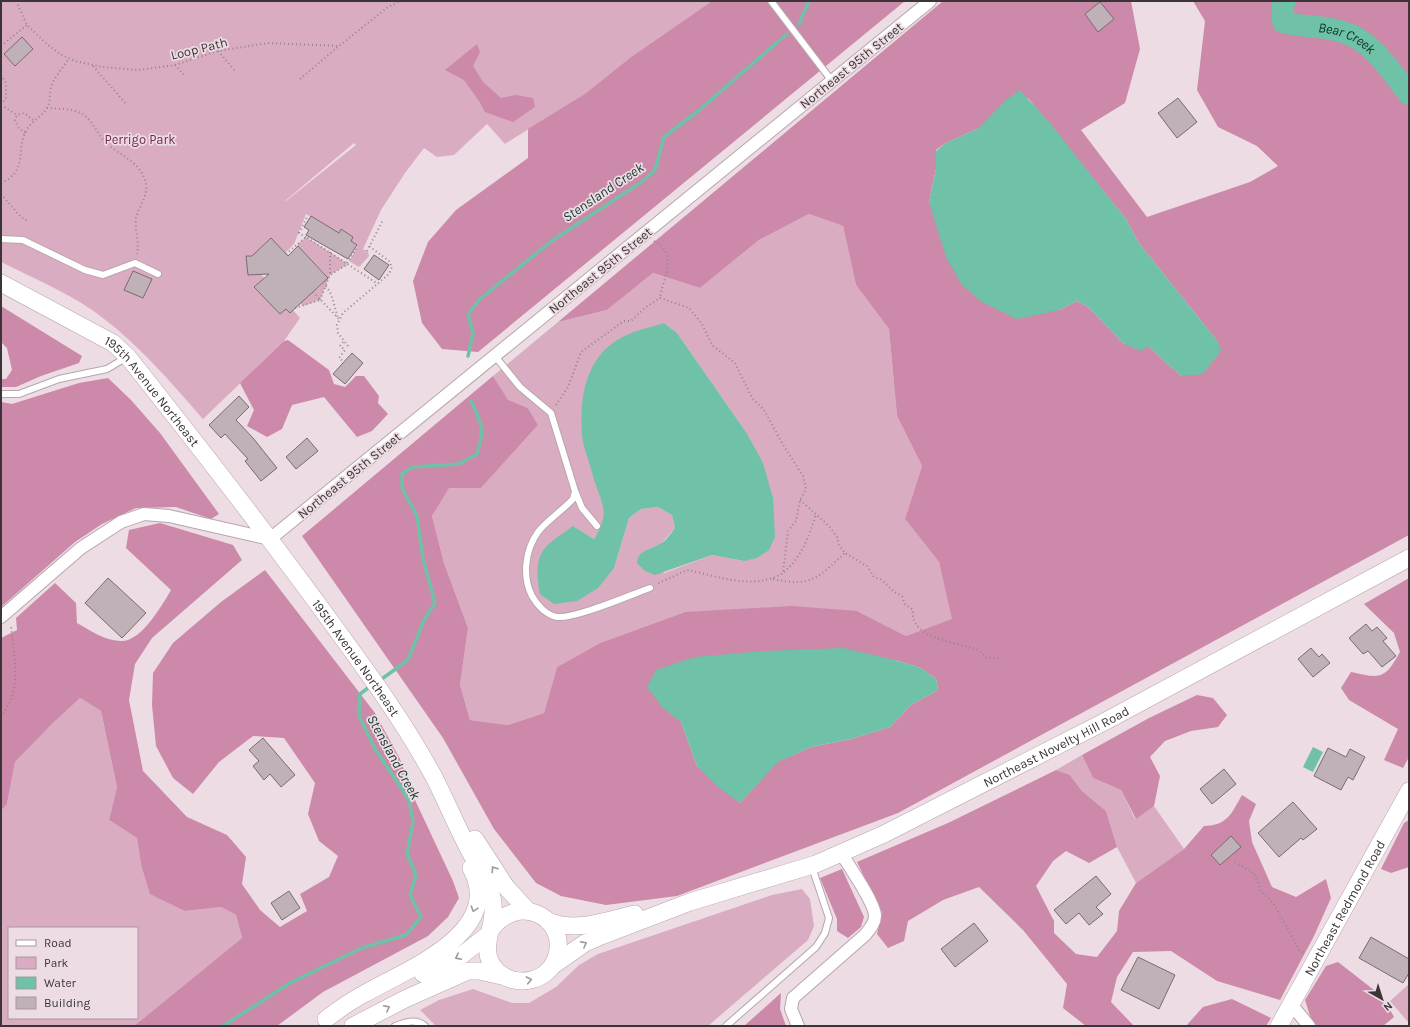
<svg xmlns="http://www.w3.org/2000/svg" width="1410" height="1027" font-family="Karla,sans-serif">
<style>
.green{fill:#d9acc1;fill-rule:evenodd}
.forest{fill:#cc89a9;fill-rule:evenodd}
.water{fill:#6fc1a7}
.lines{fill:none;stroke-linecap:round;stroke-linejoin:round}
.stream{stroke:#6fc1a7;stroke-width:3.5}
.river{stroke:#6fc1a7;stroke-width:22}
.building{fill:#c0b0b7;stroke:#796b71}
.lane-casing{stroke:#b6a6ad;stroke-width:8}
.street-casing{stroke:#b6a6ad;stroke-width:14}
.secondary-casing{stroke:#b6a6ad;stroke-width:18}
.path{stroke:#91868a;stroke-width:2;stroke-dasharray:1 3;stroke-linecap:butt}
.lane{stroke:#fff;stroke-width:6}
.street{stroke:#fff;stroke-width:12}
.secondary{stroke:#fff;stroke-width:17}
.oneway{stroke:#9d9a9c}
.labels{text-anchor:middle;stroke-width:3.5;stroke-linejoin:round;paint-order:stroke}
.street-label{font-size:13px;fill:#3b3538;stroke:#eddce3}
.park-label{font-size:13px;fill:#752752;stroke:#eddce3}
.water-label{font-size:14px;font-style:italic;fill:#11372c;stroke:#eddce3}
</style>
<rect width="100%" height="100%" fill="#eddce3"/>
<!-- green -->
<path class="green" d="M1,1h711l-81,56 -45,36 -81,51 -18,-20 -33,31 -17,2 -13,-9 -19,25 -24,37 -18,39 5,3 1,4 -10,11 -10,-6 9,-15 -7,-5 2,-4 -12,-8 -2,4 -33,-19 -12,30 -9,9 -14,-15 -14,14 3,3 -14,1 2,19 13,-1 3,4 -9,9 25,27 6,-5 4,4 3,-3 7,8 -16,23 -81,78c-34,-39 -68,-79 -111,-109 -28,-19 -61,-33 -91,-48zM354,143l2,2 -70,56h-1z
M809,214l34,12 13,59 33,44 8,87 25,50 -17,53 34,43 14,57 -47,17 -49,-25 -172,1 -85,31 -43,24 -13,46 -36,12 -38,-5 -10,-35 8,-57 -24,-65 -12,-47 17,-29 32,1 57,-63 -10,-17 -20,-7 -15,-25 65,-54 49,-12 46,-37 47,15 59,-48zM664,323l13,10 69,99 -2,129 -32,-6 -48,18 -21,-21 18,-8 14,-16 -3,-13 -14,-8 -17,2 -12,9 -15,50 -41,-42 21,13c16,-25 11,-30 1,-56z
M306,237l42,27 -18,11 -10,25 -17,6 -17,-18 10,-10 15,16 11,-10 -4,-5 6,-6 -27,-28z
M80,698l21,13 16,76 -8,33 28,18 4,26 44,47 36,-4 15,8 6,23 -108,88h-133v-215l6,-7 8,-42 38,-39zM9,928h128v90h-128z
M1082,755l11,23 28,12 14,29 19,-13 30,43 -48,34 -19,-36 -11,-36 -24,-20 -12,-16 -14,-5z
M802,889l8,10 4,27 -6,14 -100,86h-272l-16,-16 19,-10 34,-11 39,14h17l27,-16 23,-22 19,-11 174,-59z
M1409,984v39l-19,-22z"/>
<!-- forest -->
<path class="forest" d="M712,1h193l-427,351 -36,-3 -20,-26 -9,-42 15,-39 28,-32 72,-52v-29l58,-36 45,-36z
M943,1h188l9,48 -15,54 -44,27 66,87 103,-35 28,-16 -21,-20 -39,-19 -21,-37 8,-69 -12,-20h216v534l-511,278 -221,83 -71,9 -45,-9 -25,-13 -42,-54 -51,-91 -141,-202 191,-160 15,24 20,8 10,17 -57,63h-32l-17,28 12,47 24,65 -8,57 10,35 38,5 36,-12 13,-46 43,-24 85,-31 107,-6 65,5 49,25 46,-17 -13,-57 -34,-43 17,-53 -25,-50 -8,-87 -33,-44 -13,-59 -34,-12 -50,26 -59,48 -47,-15 -46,37 -49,12zM1028,98l98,121 12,23 80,100 -37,34 -33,-30 -24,-2 -36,-37 -11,-6 -18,9 -130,-108 7,-33v-19l10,-7 33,-15zM895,660l26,8 15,11 2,11 -27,15 -21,22 -39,12 -40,8 -34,15 -37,41 -43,-37 -16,-44z
M477,44l3,8 -7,14 10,16 18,16 15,-3 17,3 2,9 -22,15 -28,-10 -6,-11 -15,-21 -19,-10z
M1,306l81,50 -3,7 -38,13 -25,11h-15v-8h5l6,-9 -5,-22 -6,-6z
M288,340l41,30 5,14 11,3 11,-11h8l15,20 -1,7 10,11 -16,17 -15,6 -33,-40 -32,8 -10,24 -15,8 -20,-11 7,-16 -14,-27 44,-42z
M108,378l23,22 29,33 59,81 -8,5 -35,-12 -40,1 -34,16 -27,18 -74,65v-205l11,2 67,-21z
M160,523l73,22 9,15 -90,78 -17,26 -6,36 14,71 44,46 40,18 19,22 -4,27 18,26 20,17 27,-16 -7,-17 29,-17 9,-21 -19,-15 -11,-27 7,-31 -31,-45 -31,-2 -34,26 -26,32 -20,-16 -17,-32 -4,-41 1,-32 20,-30 48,-41 44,-32 110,143 25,46 15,41 38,81 6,17 -11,19 -20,19 -105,56 -46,34h-143l108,-88 -6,-23 -15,-8 -36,4 -35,-17 -9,-30 -4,-26 -28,-18 8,-33 -16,-76 -21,-13 -27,25 -38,39 -8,42 -6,7v-173l16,-8 -1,-12 39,-35 21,20 1,20c14,8 27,17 43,18 21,2 42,-36 51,-51l-45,-42 3,-18z
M1409,578v179l-6,11 -19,-8 14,-31 -49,-29 -8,-12 10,-16c30,7 34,7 49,-20l-6,-19 -30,-29z
M1197,695l16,3 14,17 -9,12 -27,4 -26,10 -15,16 10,19 -6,30 -18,13 -15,-29 -28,-12 -11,-23 67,-37z
M1056,770l14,5 12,16 24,20 11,36 -28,16 -23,-12 -13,10 -17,25 18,35v12l22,21 21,3 20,-26 2,-20 17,-28 48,-34 20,-23c24,-1 27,-12 38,-31l14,9 -7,17 3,21 20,45 24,10 30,-18 5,19 -17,38 -34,64 -63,-19 -46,-30 -38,1 -16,25 -6,25 23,24h-48l-23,-18 4,-24 -44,-54 -44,-43 -36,13 -35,21 -4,20 -16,7 -11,-14 5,-21 -25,-51 91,-39z
M1409,820v47l-18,6 -10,-4 23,-46z
M842,869l22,48 -3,10 -13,11 -11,-7v-12l-17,-41z
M1338,962l45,35 11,20 -11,9h-66l-6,-7 -6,-19 21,-34z
M781,993l-1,16 6,17h-42z
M1232,999l39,19 -5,8h-80l17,-19z"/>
<!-- water -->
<path class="water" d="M1020,90l30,33 44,56 32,40 12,23 80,100 3,9 -18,23 -22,2 -33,-30 -7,5 -17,-7 -36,-37 -11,-6 -18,9 -42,9 -35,-17 -20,-17 -16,-28 -17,-55 7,-33v-18l10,-8 33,-15 27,-28z
M664,323l13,10 69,99 17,31 10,35 2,39 -6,13 -12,8 -13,3 -32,-6 -57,20 -10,-4 -8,-8c1,-13 13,-13 23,-19 6,-3 11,-11 15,-16l-3,-13 -14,-8 -17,2 -12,9 -15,50 -16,20 -21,13 -23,3 -14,-10c-3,-14 -5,-35 5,-46 8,-9 19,-15 28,-22l21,13c18,-29 7,-34 -1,-63 -3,-13 -10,-28 -11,-41 -3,-41 5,-84 47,-101 11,-5 23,-7 35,-11z
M843,648l52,12 26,8 15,11 2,11 -27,15 -21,22 -39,12 -40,8 -33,15 -38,41 -22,-16 -21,-21 -16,-44 -18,-14 -16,-21 9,-17 39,-13 69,-6z
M1313,747l10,5 -10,20 -10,-5z"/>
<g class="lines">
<!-- stream -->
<path class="stream" d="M799,24l10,-23
M468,356l5,-22 -5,-20 12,-15 73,-59 90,-59 12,-11 9,-33 34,-26 89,-77
M379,681l29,-21 16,-40 11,-17 -12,-44 -6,-43 -15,-28v-14l10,-7 47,-3 18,-10c8,-26 5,-29 -6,-53
M223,1026l67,-43 72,-35 44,-13 15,-18 -11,-22 6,-20 -9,-21 6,-32 -4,-22 -35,-53 -15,-32 1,-21 12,-9"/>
<!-- river -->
<path class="river" id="s1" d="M1285,1l-2,4v17c21,6 43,3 63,11 27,9 46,40 63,61"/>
</g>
<!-- building -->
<path class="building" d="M1100,2l14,17 -16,13 -13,-18z
M22,37l11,12 -18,17 -11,-12z
M1178,98l19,24 -20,16 -19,-25z
M311,216l28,17 2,-4 12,8 -2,4 6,4 -9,14 -42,-24 3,-5 -5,-3z
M271,238l17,18 10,-10 30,32 -38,35 -4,-4 -6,5 -26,-27 15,-13 -21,1 -2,-19h6z
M374,255l15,10 -10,15 -15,-11z
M133,271l19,8 -9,19 -19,-8z
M352,353l11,10 -18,21 -12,-10z
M239,396l10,11 -13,13 17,18 24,30 -16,13 -16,-20 3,-2 -23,-25 -4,4 -12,-13z
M307,438l11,13 -22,18 -10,-12z
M108,578l38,35 -24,25 -37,-35z
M1366,624l6,7 5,-4 10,11 -4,3 13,15 -14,11 -14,-16 -5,3 -14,-16z
M1311,648l8,9 3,-3 8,9 -17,14 -15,-18z
M263,738l32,37 -14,12 -11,-13 -6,6 -11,-14 6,-5 -10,-11z
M1328,748l18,9 4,-8 15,8 -12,23 -5,-3 -7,13 -27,-14z
M1224,769l12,15 -24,20 -12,-15z
M1293,802l24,27 -14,11 -2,-2 -22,19 -21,-24z
M1231,836l10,11 -21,18 -9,-10z
M1096,876l15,18 -15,13 7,7 -14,11 -10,-12 -13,11 -12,-14z
M289,891l11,17 -18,12 -11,-17z
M974,923l14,18 -33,26 -14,-18z
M1371,937l38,22v14l-6,10 -44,-25z
M1138,957l37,18 -16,34 -38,-19z"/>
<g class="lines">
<!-- lane casing -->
<g class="lane-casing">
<path id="lane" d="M771,1l61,80
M1,239l22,1 62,30 18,5 32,-12 23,11
M495,356l25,31 31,26 24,78 7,17 15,18
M1,394h18l40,-15 48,-10 20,-12
M575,491l-2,8c-10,11 -27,22 -35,33 -13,18 -16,45 -6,64 5,9 14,19 25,21 18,2 73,-22 93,-29
M395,1026c11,-4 21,-8 30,0
M726,1026l90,-79 9,-14 4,-15 -17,-51"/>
</g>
<!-- street casing -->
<g class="street-casing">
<path id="street" d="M1,617l80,-69 40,-26 23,-8 25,2 101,23 660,-538
M1291,1004l18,22
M798,1026l-7,-17 2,-11 72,-63c4,-5 10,-11 10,-19 0,-13 -26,-50 -34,-63"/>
</g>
<!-- secondary casing -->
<g class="secondary-casing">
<g id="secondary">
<path id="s2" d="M1,283l112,60 15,14c66,83 132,168 195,254 40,55 80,108 112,168 13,26 24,53 38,78 8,15 18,29 20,46 3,24 -17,49 5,69 20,17 52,9 59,-17 10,-39 -41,-63 -67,-24"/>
<path d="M475,839l31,48 21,23"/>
<path d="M548,921c29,12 58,-1 87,-7"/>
<path id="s3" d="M552,966l33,-23 16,-7 89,-34 126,-38 68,-30 220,-112 305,-164"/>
<path d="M423,974l39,-19 27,-21"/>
<path d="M326,1019c12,-9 24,-18 38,-25 41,-24 142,-61 107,-126"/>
<path d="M353,1026l52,-27 63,-28h11l23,5"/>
<path id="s4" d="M1279,1026l130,-235"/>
</g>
</g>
<!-- path -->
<path class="path" d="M16,1l11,24 20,19 13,10 15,7 27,6 36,3 37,-5 43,-14 50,-8 71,3 49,-39 12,-6
M1,46l26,-21
M218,51l17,20
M175,65l10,11
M93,66l33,38
M1,75l5,8v16l-5,5
M300,79l39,-33
M1,105l16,10
M47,108c10,1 21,0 31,4 15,6 17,20 28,31 13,12 33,18 39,37 5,15 -6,25 -9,38 -2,10 4,23 1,36
M25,133l-7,-6 -3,-7 2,-5 7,-2 9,7
M1,183c27,-11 15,-34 25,-52 5,-10 16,-14 21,-23 4,-6 2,-15 4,-21 3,-10 13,-20 18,-29
M1,194l20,23 8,5
M306,237l-7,-4 9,-18
M654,241c25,14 9,36 6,57
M367,251l16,-31
M330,252v23
M286,254l20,-17 72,47
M347,263l11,-17
M326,286l5,8 7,24
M313,292l26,27
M320,300l10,-25 18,-11
M295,308l25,-8
M343,342l-3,4 5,4 -6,8 5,4
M348,346l-10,-13 -1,-8 6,-12 46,-39 3,-7 -3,-6 -20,-15
M556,405l12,-18 13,-35 43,-31h7l15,-14 14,-9 29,10 13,16 10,21 23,18 17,35 12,12 18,33 21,33 3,13 -6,11 -4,21 -8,10 -5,42c-30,18 -65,3 -96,-3l-30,14
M800,500l29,26 8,11 2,8 6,8 22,13 7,11 8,3 12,12 8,4 3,8 8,6c-4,30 47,32 65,40 4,2 7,6 9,8h13
M784,572c18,-15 25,-36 32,-58
M773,579c39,9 45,-2 72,-26
M1,717c22,-29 13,-58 10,-92
M1235,862l20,12 5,16 14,14 25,46 5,3"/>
<!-- lane -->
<use href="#lane" class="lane"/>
<!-- street -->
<use href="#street" class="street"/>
<!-- secondary -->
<use href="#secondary" class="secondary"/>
</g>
<!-- one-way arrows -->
<defs><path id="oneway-chevron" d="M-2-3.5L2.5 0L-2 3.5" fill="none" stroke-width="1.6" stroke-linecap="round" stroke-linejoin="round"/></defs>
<g class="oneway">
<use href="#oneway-chevron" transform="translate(494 869) rotate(-123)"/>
<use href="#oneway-chevron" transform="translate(474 909) rotate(107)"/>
<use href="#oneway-chevron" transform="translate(584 944) rotate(-28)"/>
<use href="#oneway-chevron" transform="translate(458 957) rotate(153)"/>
<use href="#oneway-chevron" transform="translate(529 980) rotate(-11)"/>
<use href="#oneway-chevron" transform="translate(387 1008) rotate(-27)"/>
</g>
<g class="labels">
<!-- street labels -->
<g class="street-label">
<text transform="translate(199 48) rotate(-14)" y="5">Loop Path</text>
<text transform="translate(851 65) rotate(-39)" y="5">Northeast 95th Street</text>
<text transform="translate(600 270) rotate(-39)" y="5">Northeast 95th Street</text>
<text dy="5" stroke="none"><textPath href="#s2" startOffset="189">195th Avenue Northeast</textPath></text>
<text transform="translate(349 475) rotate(-39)" y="5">Northeast 95th Street</text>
<text dy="5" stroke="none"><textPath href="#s2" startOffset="525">195th Avenue Northeast</textPath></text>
<text dy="5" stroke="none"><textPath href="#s3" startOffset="552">Northeast Novelty Hill Road</textPath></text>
<text dy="5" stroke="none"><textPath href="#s4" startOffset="135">Northeast Redmond Road</textPath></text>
</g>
<!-- park labels -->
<g class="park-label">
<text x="140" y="144">Perrigo Park</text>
</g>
<!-- water labels -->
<g class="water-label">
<text dy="5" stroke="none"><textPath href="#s1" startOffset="88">Bear Creek</textPath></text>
<text transform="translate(603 192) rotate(-34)" y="5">Stensland Creek</text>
<text transform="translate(394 757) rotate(61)" y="5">Stensland Creek</text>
</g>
</g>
<!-- border -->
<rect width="1410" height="1027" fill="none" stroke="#3b3538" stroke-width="4"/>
<!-- legend -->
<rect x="8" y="927" width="130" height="92" fill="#eddce3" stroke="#a6999f"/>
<rect x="16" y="940" width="20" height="6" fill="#ffffff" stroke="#a6999f"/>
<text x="44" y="947" font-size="12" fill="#3b3538">Road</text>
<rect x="16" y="957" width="20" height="12" fill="#d9acc1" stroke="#a6999f"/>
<text x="44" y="967" font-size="12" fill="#3b3538">Park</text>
<rect x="16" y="977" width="20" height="12" fill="#6fc1a7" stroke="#a6999f"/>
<text x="44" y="987" font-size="12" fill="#3b3538">Water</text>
<rect x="16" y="997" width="20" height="12" fill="#c0b0b7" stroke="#a6999f"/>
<text x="44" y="1007" font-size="12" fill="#3b3538">Building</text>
<!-- north arrow -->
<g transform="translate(1382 999) rotate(141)" stroke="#eddce3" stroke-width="3" paint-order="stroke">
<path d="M0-3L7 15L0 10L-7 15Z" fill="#3b3538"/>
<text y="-6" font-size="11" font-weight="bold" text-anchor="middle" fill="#3b3538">N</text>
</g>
</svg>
